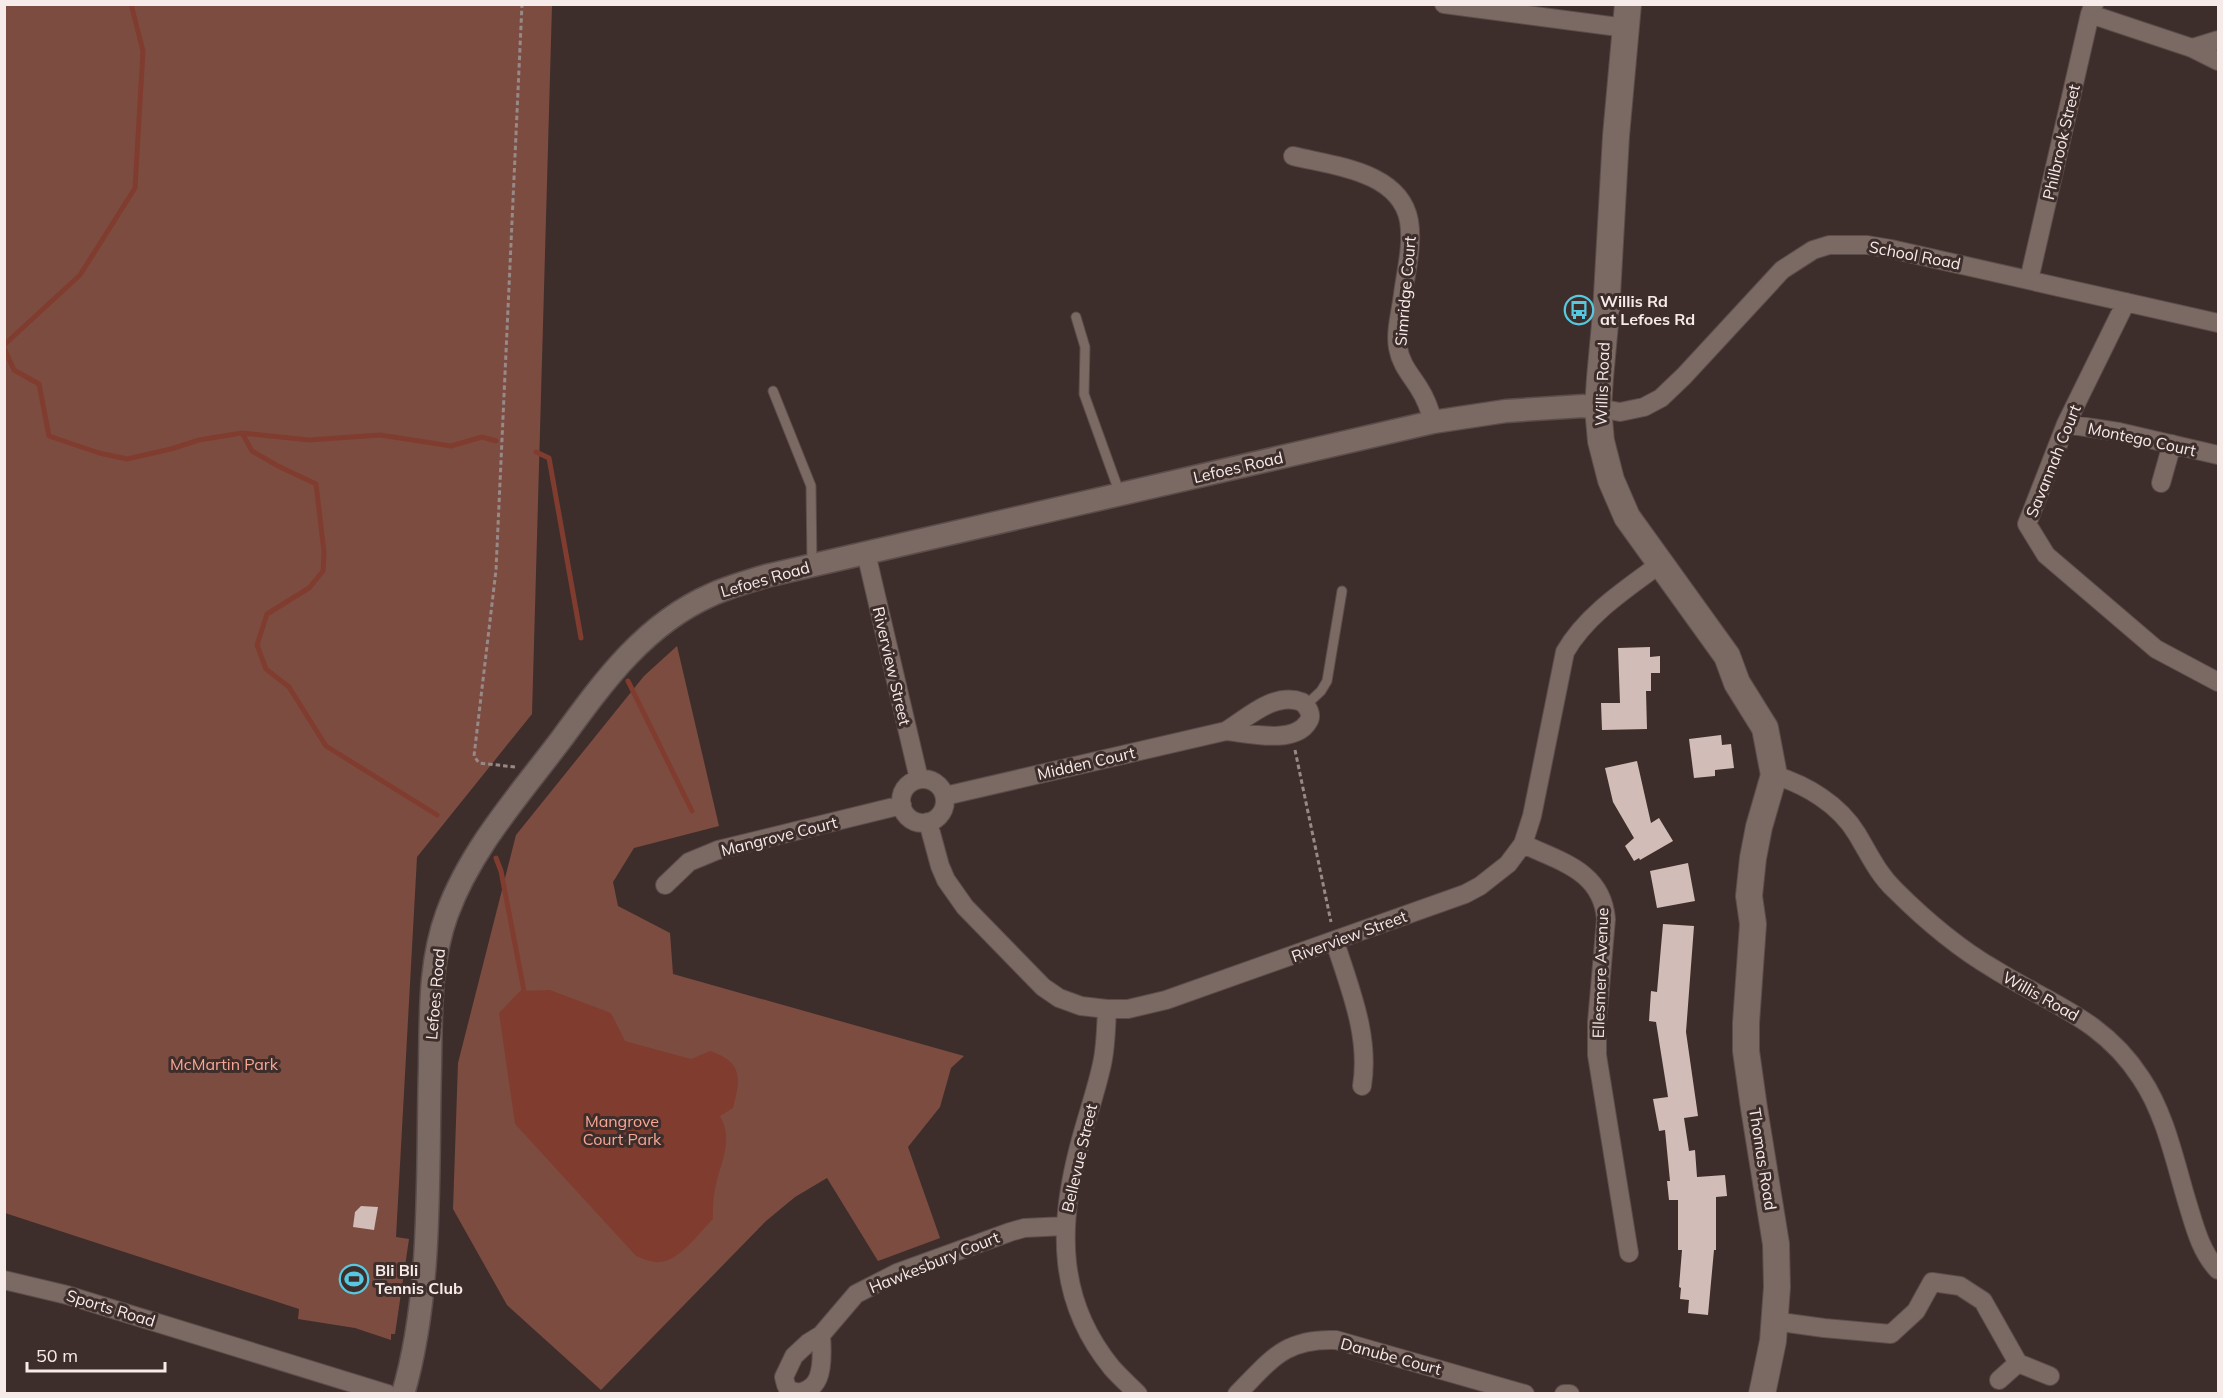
<svg xmlns="http://www.w3.org/2000/svg" width="2223" height="1398" font-family="Mulish,sans-serif">
<style>
.green{fill:#7d4c41}
.water{fill:#803d2f}
.lines{fill:none;stroke-linecap:round;stroke-linejoin:round}
.stream{stroke:#803d2f;stroke-width:5}
.building{fill:#d1bcb7}
.service-casing{stroke:#5b4d4b;stroke-width:11}
.minor-casing{stroke:#5b4d4b;stroke-width:20}
.tertiary-casing{stroke:#5b4d4b;stroke-width:25}
.secondary-casing{stroke:#5b4d4b;stroke-width:28}
.path{stroke:#978987;stroke-width:3;stroke-dasharray:4.5 3;stroke-linecap:butt}
.service{stroke:#7b6964;stroke-width:9}
.minor{stroke:#7b6964;stroke-width:18}
.tertiary{stroke:#7b6964;stroke-width:22}
.secondary{stroke:#7b6964;stroke-width:26}
.labels{text-anchor:middle;stroke-width:6;stroke-linejoin:round;paint-order:stroke}
.street-label{font-size:16px;fill:#f6ebe9;stroke:#3e2e2b}
.poi-label{font-size:16px;font-weight:bold;fill:#f6ebe9;stroke:#3e2e2b;text-anchor:start}
.park-label{font-size:16px;fill:#f8a694;stroke:#3e2e2b}
</style>
<rect width="100%" height="100%" fill="#3e2e2b"/>
<!-- green -->
<path class="green" d="M5,5h547l-20,709 -115,143 -21,380 13,2 -14,95h-4v6l-36,-12 -57,-9 1,-10 -294,-96z
M677,646l42,180 -85,22 -21,34 5,24 52,27 3,41 291,82 -13,12 -11,39 -32,40 32,91 -62,23 -51,-83 -32,19 -29,24 -165,169 -94,-85 -54,-96 5,-146 58,-228 128,-159z"/>
<!-- water -->
<path class="water" d="M550,990l61,23 14,28 66,18 19,-8c33,11 31,27 23,57l-13,8c14,24 1,45 -4,69 -3,11 -3,23 -3,34 -15,15 -36,46 -58,43 -7,-1 -14,-4 -19,-6l-121,-132 -16,-111 21,-22z"/>
<g class="lines">
<!-- stream -->
<path class="stream" d="M4,345l76,-70 55,-87 8,-137 -12,-47
M4,348l10,22 25,14 10,52 50,17 28,6 44,-10 28,-9 43,-7 10,18 26,15 38,18 8,68 -1,19 -14,17 -42,26 -10,31 9,24 23,18 37,59 111,69
M242,433l67,7 71,-5 71,11 31,-9 14,4
M536,452l13,6 32,180
M628,681l64,130
M496,858l5,13 23,120"/>
</g>
<!-- building -->
<path class="building" d="M1650,647v10l10,-1v17h-9v18h-5l1,38 -45,1 -1,-27h19l-2,-55z
M1721,735l1,10 9,-1 3,24 -19,2v6l-21,2 -5,-39z
M1637,761l14,62 8,-5 14,23 -33,19 -1,-2 -5,3 -9,-15 9,-8 -21,-36 -8,-34z
M1688,863l7,38 -38,7 -7,-37z
M1663,924l31,2 -8,106 12,84 -14,2 5,33 6,-1 2,27 28,-2 2,21 -11,1v53h-2l-6,65 -20,-2 1,-13 -9,-1 1,-11 -2,-1 3,-37h-4v-50h-9l-2,-19h3l-5,-51 -6,1 -6,-32 15,-2 -12,-75 -7,-1 2,-30 6,1z
M361,1206l17,1 -4,23 -21,-3 2,-15z"/>
<g class="lines">
<!-- service casing -->
<g class="service-casing">
<path id="service" d="M1076,317l9,30 -1,47 36,100
M773,391l38,95 1,80
M1306,705l15,-14 6,-10 15,-90"/>
</g>
<!-- minor casing -->
<g class="minor-casing">
<path id="minor" d="M1444,4l182,24
M2090,14l102,34 26,13
M2192,48l26,-8
M1293,156c40,10 107,15 116,65 4,24 -3,50 -6,73 -2,17 -8,38 -5,54 3,17 13,27 21,40 7,11 11,22 14,34
M2029,280l61,-266 4,-10
M2126,302l-60,122 -39,100 19,31 110,94 62,33
M1598,408l22,4 24,-5 17,-9 23,-22 98,-106 31,-20 16,-5h38l24,4 327,74
M2066,424l53,8 99,23
M2161,483l11,-39
M866,553l53,226
M1774,775c32,10 65,29 83,59 12,20 21,40 38,56 30,30 63,58 99,79 56,35 109,50 147,109 25,37 34,85 47,127 7,23 13,47 30,65
M901 801a22 22 0 1 1 44 0a22 22 0 1 1-44 0Z
M945,796l281,-65c21,-13 49,-40 76,-29 6,5 11,13 6,20 -14,23 -60,11 -82,9
M928,822l12,44 6,14 19,27 78,80 16,11 22,8 26,3h21l38,-9 299,-106 15,-8 28,-22 15,-20 9,-28 33,-164c21,-37 61,-63 95,-88
M1523,844c38,18 79,27 83,75l-9,103v33l32,198
M665,885l24,-23 29,-12 184,-45
M1335,942c15,47 35,94 27,144
M1107,1009c-1,18 -1,37 -5,55 -6,28 -16,55 -23,83 -21,80 -22,154 33,221 8,9 17,17 26,26
M4,1280l63,15 321,99
M1774,1321l50,7 67,6 25,-23 16,-29 28,4 23,15 35,62 -19,17
M821,1335c1,13 2,31 -3,43 -5,12 -22,20 -31,9 -2,-3 -2,-7 -3,-10l10,-21 14,-13 13,-8 35,-41 41,-21 113,-41 14,-4 41,-2
M2018,1363l32,13
M1237,1394c34,-34 47,-56 99,-54l189,54
M1564,1394h6"/>
</g>
<!-- tertiary casing -->
<g class="tertiary-casing">
<path id="tertiary" d="M403,1394c30,-103 24,-220 27,-327 1,-51 -1,-104 17,-153 24,-66 74,-121 116,-177 41,-56 82,-113 148,-142 17,-8 36,-13 55,-19l667,-154 73,-11 77,-5 15,2"/>
</g>
<!-- secondary casing -->
<g class="secondary-casing">
<path id="secondary" d="M1628,4l-12,132 -10,177 -6,65 -2,30 3,33 10,39 16,37 100,139 10,27 28,45 9,47 -15,52 -6,31 -4,38 4,28 -7,99v28l8,57 22,136 1,43 -4,54 -11,53"/>
</g>
<!-- path -->
<path class="path" d="M1295,750l36,172
M515,767l-36,-4 -5,-7 22,-186 26,-566"/>
<!-- service -->
<use href="#service" class="service"/>
<!-- minor -->
<use href="#minor" class="minor"/>
<!-- tertiary -->
<use href="#tertiary" class="tertiary"/>
<!-- secondary -->
<use href="#secondary" class="secondary"/>
</g>
<!-- icons -->
<defs>
<g id="bus-ring" transform="scale(1.5)"><circle r="9.5" fill="#3e2e2b" stroke="#56c9e0" stroke-width="1.5"/><path d="M-5-6H5V4H4V6H2V4H-2V6H-4V4H-5ZM-3.5-4V0h7V-4ZM-3.5 1.2v1.5H-2V1.2ZM2 1.2v1.5H3.5V1.2Z" fill="#56c9e0"/></g>
<g id="stadium-ring" transform="scale(1.5)"><circle r="9.5" fill="#3e2e2b" stroke="#56c9e0" stroke-width="1.5"/><path d="M0-5a6.5 5 0 1 0 0 10a6.5 5 0 1 0 0-10ZM-3.5-1.8h7v3.6h-7Z" fill="#56c9e0"/></g>
</defs>
<g fill-rule="evenodd">
<use href="#bus-ring" x="1579" y="310"/>
<use href="#stadium-ring" x="354" y="1279"/>
</g>
<g class="labels">
<!-- street labels -->
<g class="street-label">
<text transform="translate(2061 142) rotate(-77)" y="6">Philbrook Street</text>
<text transform="translate(1915 255) rotate(11)" y="6">School Road</text>
<text transform="translate(1405 291) rotate(-85)" y="6">Simridge Court</text>
<text transform="translate(1602 384) rotate(-88)" y="6">Willis Road</text>
<text transform="translate(2142 439) rotate(12)" y="6">Montego Court</text>
<text transform="translate(2053 461) rotate(-68)" y="6">Savannah Court</text>
<text transform="translate(1238 467) rotate(-13)" y="6">Lefoes Road</text>
<text transform="translate(765 579) rotate(-16)" y="6">Lefoes Road</text>
<text transform="translate(892 666) rotate(77)" y="6">Riverview Street</text>
<text transform="translate(1086 763) rotate(-13)" y="6">Midden Court</text>
<text transform="translate(779 836) rotate(-14)" y="6">Mangrove Court</text>
<text transform="translate(1349 936) rotate(-20)" y="6">Riverview Street</text>
<text transform="translate(1600 973) rotate(-88)" y="6">Ellesmere Avenue</text>
<text transform="translate(435 994) rotate(-85)" y="6">Lefoes Road</text>
<text transform="translate(2041 996) rotate(29)" y="6">Willis Road</text>
<text transform="translate(1079 1158) rotate(-77)" y="6">Bellevue Street</text>
<text transform="translate(1763 1159) rotate(81)" y="6">Thomas Road</text>
<text transform="translate(934 1262) rotate(-22)" y="6">Hawkesbury Court</text>
<text transform="translate(111 1308) rotate(17)" y="6">Sports Road</text>
<text transform="translate(1391 1356) rotate(15)" y="6">Danube Court</text>
</g>
<!-- poi labels -->
<g class="poi-label">
<text x="1600" y="307">Willis Rd<tspan x="1600" dy="18">at Lefoes Rd</tspan></text>
<text x="375" y="1276">Bli Bli<tspan x="375" dy="18">Tennis Club</tspan></text>
</g>
<!-- park labels -->
<g class="park-label">
<text x="224" y="1070">McMartin Park</text>
<text x="622" y="1127">Mangrove<tspan x="622" dy="18">Court Park</tspan></text>
</g>
</g>
<!-- border -->
<rect width="2223" height="1398" fill="none" stroke="#f6ebe9" stroke-width="12"/>
<!-- scale -->
<path d="M27 1362v9h138v-9" fill="none" stroke="#f6ebe9" stroke-width="3"/>
<text x="36" y="1362" font-size="18" fill="#f6ebe9" stroke="#3e2e2b" stroke-width="4.5" paint-order="stroke">50 m</text>
</svg>
